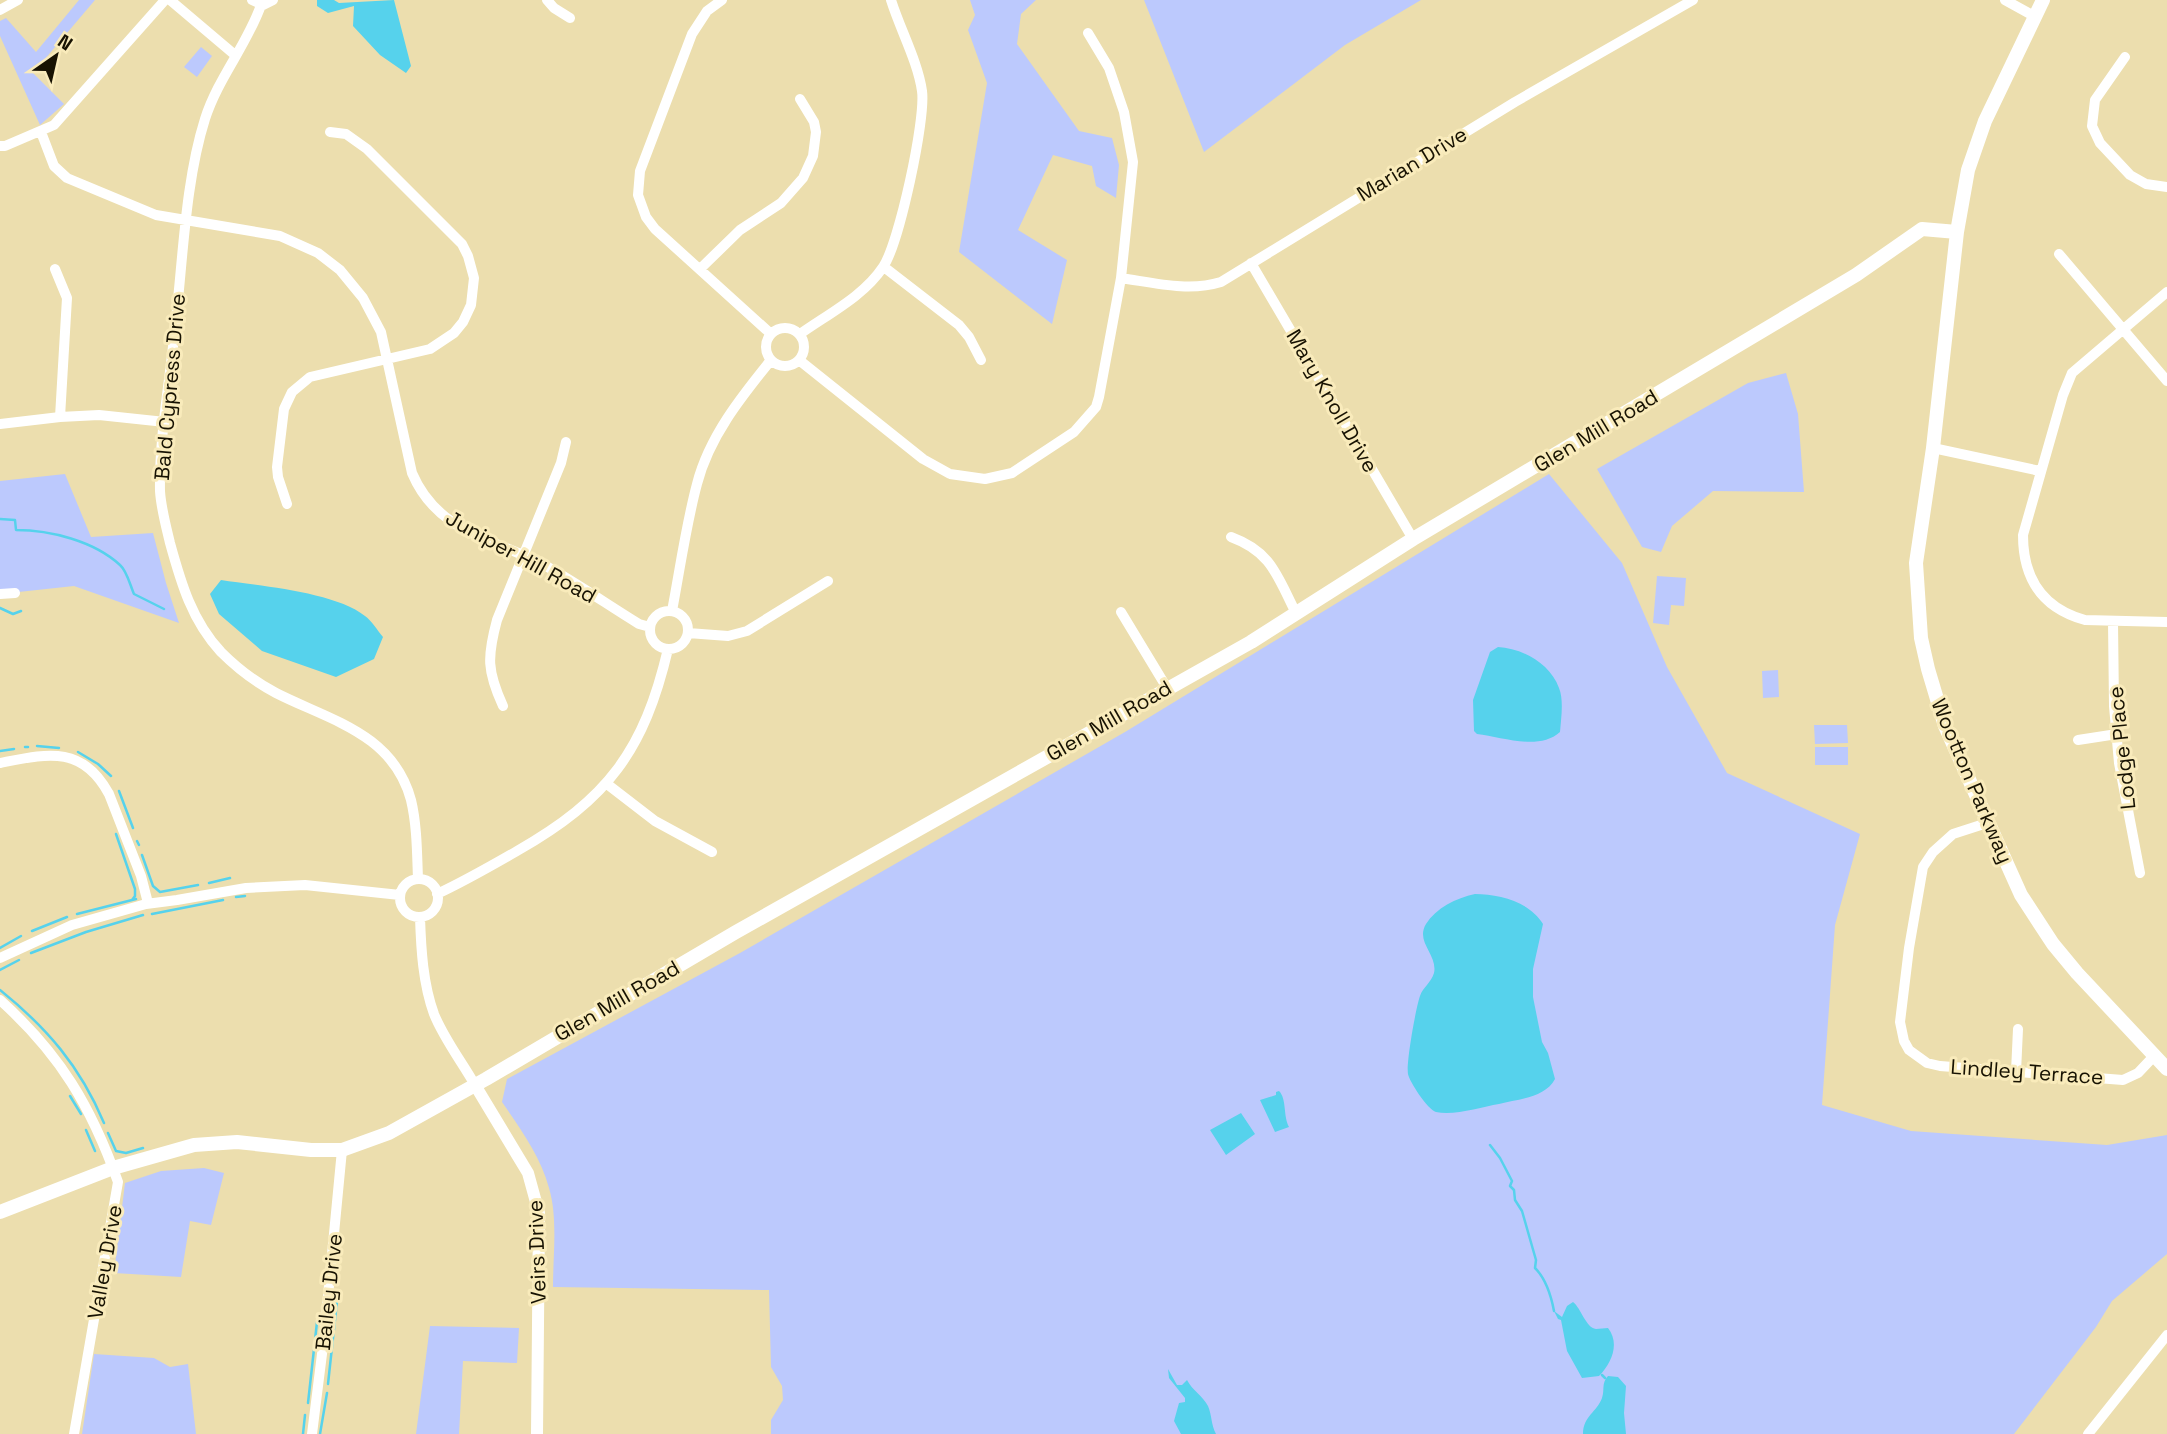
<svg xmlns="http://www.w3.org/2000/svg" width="2167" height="1434" font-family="'Space Grotesk',sans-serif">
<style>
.green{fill:#bcc9fd}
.water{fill:#56d2ec}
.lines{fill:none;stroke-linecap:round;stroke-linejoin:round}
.stream{stroke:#56d2ec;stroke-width:2.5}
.minor{stroke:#fff;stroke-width:10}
.tertiary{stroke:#fff;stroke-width:12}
.secondary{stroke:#fff;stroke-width:14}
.labels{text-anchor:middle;stroke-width:6;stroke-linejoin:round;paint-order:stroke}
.street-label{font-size:21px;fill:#171202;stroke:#f9ebbb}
</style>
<rect width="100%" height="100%" fill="#ecdeae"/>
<!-- green -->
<path class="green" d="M79,0h16l-62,73 31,31 -24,21 -40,-89v-15l6,-3 30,34z
M970,0h66l-15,14 -4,30 62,87 33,7 7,27 -3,33 -20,-12 -4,-20 -39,-11 -35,75 49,30 -15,64 -93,-72 28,-169 -19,-53 7,-15z
M1144,0h277l-76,45 -141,107z
M201,47l11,9 -15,21 -13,-10z
M1786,373l12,41 6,78 -91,-1 -41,35 -11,26 -19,-5 -45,-78 151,-86z
M65,474l26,63 62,-4 13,50 13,40 -105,-37 -74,8v-113z
M1549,474l73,89 45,104 60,106 133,61 -25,91 -13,180 89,26 196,14 60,-10v119l-55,47 -16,26 -82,107h-1243v-14l12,-20 -1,-14 -11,-19 -2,-77 -216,-3c0,-32 5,-69 -4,-99 -8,-31 -29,-60 -47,-86l5,-23 233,-126 385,-221z
M1657,576l29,2 -2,28 -13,-1 -2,20 -16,-2z
M1778,670l1,27 -16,1 -1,-27z
M1814,725h33l1,18 -33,1z
M1815,747h33v18h-33z
M204,1168l20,5 -13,52 -21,-4 -9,56 -67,-4 11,-90 36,-12z
M430,1326l89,2 -2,35 -54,-2 -4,73h-43z
M94,1354l60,4 16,9 18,-3 8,70h-114z"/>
<!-- water -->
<path class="water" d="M317,0h17l5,3 55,-3 17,66 -5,7 -26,-18 -27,-29 1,-20 -26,7 -11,-7z
M221,580c39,6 114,12 144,36 7,5 12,14 18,21l-9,22 -38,18 -74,-26 -43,-37 -9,-20z
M1498,647c23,1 52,16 61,41 5,12 2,31 1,44 -21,19 -58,5 -83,2l-3,-3 -1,-31 17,-48z
M1475,894c24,0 55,8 68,30l-10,45v28l9,45 6,11 7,26c-10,19 -37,20 -56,25 -18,3 -45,12 -63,8 -8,-2 -27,-31 -28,-38 -2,-11 8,-67 12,-78 3,-9 11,-13 14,-23 4,-18 -19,-31 -8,-49 10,-16 30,-26 49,-30z
M1279,1091c8,8 4,25 10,36l-14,5 -15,-32 16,-5v-3z
M1241,1113l14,21 -29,21 -16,-25z
M1573,1302c8,6 13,26 23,27 4,0 8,-1 12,-1 12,15 4,35 -9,48l-17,2 -15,-27 -6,-31 -3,-1 -4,-8 8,6 5,-11z
M1168,1369l9,16h5l5,-5c5,10 16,16 21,26 4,9 3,19 8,28h-35l-7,-13 5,-18 6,-1v-4l-16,-20z
M1608,1376l10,1 8,9 -2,27 2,21h-43c0,-18 14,-22 19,-36 3,-9 -1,-14 6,-22z"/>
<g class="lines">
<!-- stream -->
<path class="stream" d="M0,519l15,1 1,10c34,0 78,11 104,35 7,6 10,20 14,29l30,15
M0,608l13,6 8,-3
M37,746l22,2
M25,747h3
M0,751l14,-2
M78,752l20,12 13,12
M119,791l14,37
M116,834l19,55v7l-3,4
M137,841l2,4
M142,855l11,31 7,6 38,-7
M209,883l21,-5
M236,897l9,-1
M77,914l59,-15
M152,914l71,-14
M32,931l35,-14
M0,948l21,-12
M31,953l55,-21 57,-17
M0,970l19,-10
M0,990c47,38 80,76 104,133
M70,1096l11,18
M86,1130l9,21
M108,1133l8,18 10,2 17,-5
M1490,1145l10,13 12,23 -2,5 4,4 1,10 7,11 14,49 -1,8c11,11 16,27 19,43
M1602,1375l3,3
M328,1384l10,-92
M308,1403l9,-81
M303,1434l2,-19
M320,1434l7,-41"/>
<!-- minor -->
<path class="minor" d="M170,0l65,55
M252,0l11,5 10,-5
M547,0l7,8 16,10
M722,0l-15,11 -15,23 -52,137 -2,24 8,22 9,12 116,105
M2005,0l29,16
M261,5c-14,40 -43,73 -56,114 -20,63 -22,142 -30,209 -5,53 -16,109 -15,163 1,17 6,35 10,52 11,40 22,78 51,109 16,16 34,30 55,41 53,27 117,40 135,107 6,25 6,53 7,79
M0,10l18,-10
M2125,57l-30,43 -3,26 8,17 30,32 16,9 21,3
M41,132l13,34 13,12 89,37 124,21 38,17 22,17 23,28 18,34 31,141c26,61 82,65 134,93 32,18 62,39 93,58l11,3
M0,146h5l49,-21 111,-125
M2059,254l108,127
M1251,263l162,276
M884,267l75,58 10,12 12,23
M55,269l12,29 -7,119
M700,269l40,-39 41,-27 22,-25 10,-22 3,-24 -2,-10 -14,-23
M1121,278c34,5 68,14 100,4l294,-180 178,-102
M2167,292l-95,81 -9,22 -40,140c0,43 19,73 62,85l82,2
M766 347a19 19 0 1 1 38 0a19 19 0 1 1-38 0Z
M800,334c28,-20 64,-38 83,-67 16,-23 43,-148 39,-176 -4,-29 -22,-62 -31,-91
M799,360l124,99 27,15 35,5 27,-6 62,-41 22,-25 3,-10 22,-119 12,-116 -9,-50 -15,-44 -21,-35
M0,424l60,-7 39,-2 66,7
M1933,448l107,23
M287,504l-9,-27 -1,-10 7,-58 8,-17 18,-15 120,-28 24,-16 9,-11 8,-17 3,-27 -6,-22 -6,-12 -95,-95 -21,-15 -16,-2
M1231,537c41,15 46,39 65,76
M0,594l15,-1
M650 630a19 19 0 1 1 38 0a19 19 0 1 1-38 0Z
M672,611c8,-42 14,-86 25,-127 12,-47 44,-87 74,-124
M1121,612l46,76
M2113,622l1,84 5,57 21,110
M688,633l40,3 19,-5 81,-50
M503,706c-16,-35 -16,-49 -6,-86l64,-157 5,-21
M2078,740l39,-6
M0,763c46,-9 82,-19 109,31l32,82 7,27
M607,784l48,37 57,31
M1987,823l-34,11 -20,18 -10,15 -14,81 -9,74 4,19 5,9 18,13 13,3 183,14 15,-7 17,-18
M400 898a19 19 0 1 1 38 0a19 19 0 1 1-38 0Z
M437,894c28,-13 54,-28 80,-43 91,-52 127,-100 151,-202
M420,917c1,32 3,67 14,97 10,25 28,48 41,71
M0,958l72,-33 74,-21 31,-4 69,-12 59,-3 95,10
M0,1000c60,54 91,106 118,182l-44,252
M2016,1072l2,-43
M312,1434l12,-96 18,-188
M2088,1434l79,-99"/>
<!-- tertiary -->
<path class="tertiary" d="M475,1085l53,88 11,40 -2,221"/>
<!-- secondary -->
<path class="secondary" d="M2043,0l-58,121 -17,49 -11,62 -24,216 -17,115 5,75 7,31 17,57 76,169 32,49 24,29 90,96
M0,1212l113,-44 81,-23 43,-3 74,8h31l47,-17 97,-54 250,-147 515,-290 162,-103 443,-264 66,-46 35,3"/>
</g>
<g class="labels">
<!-- street labels -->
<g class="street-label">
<text transform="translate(1412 164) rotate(-31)" y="7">Marian Drive</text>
<text transform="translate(170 387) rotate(-85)" y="7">Bald Cypress Drive</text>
<text transform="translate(1332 401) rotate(60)" y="7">Mary Knoll Drive</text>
<text transform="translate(1596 431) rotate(-31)" y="7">Glen Mill Road</text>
<text transform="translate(521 557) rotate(29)" y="7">Juniper Hill Road</text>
<text transform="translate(1109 721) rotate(-30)" y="7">Glen Mill Road</text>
<text transform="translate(2122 748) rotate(-96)" y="7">Lodge Place</text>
<text transform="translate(1972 781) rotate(67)" y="7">Wootton Parkway</text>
<text transform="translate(617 1001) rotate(-30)" y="7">Glen Mill Road</text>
<text transform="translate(2027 1072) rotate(4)" y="7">Lindley Terrace</text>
<text transform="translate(537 1252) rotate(-92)" y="7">Veirs Drive</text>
<text transform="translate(105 1262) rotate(-80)" y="7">Valley Drive</text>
<text transform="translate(329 1292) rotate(-84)" y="7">Bailey Drive</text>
</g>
</g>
<!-- north arrow -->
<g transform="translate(56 56) rotate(34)" stroke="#f9ebbb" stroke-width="5" paint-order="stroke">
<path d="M0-5L12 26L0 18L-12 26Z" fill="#171202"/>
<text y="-10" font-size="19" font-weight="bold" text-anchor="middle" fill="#171202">N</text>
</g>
</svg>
